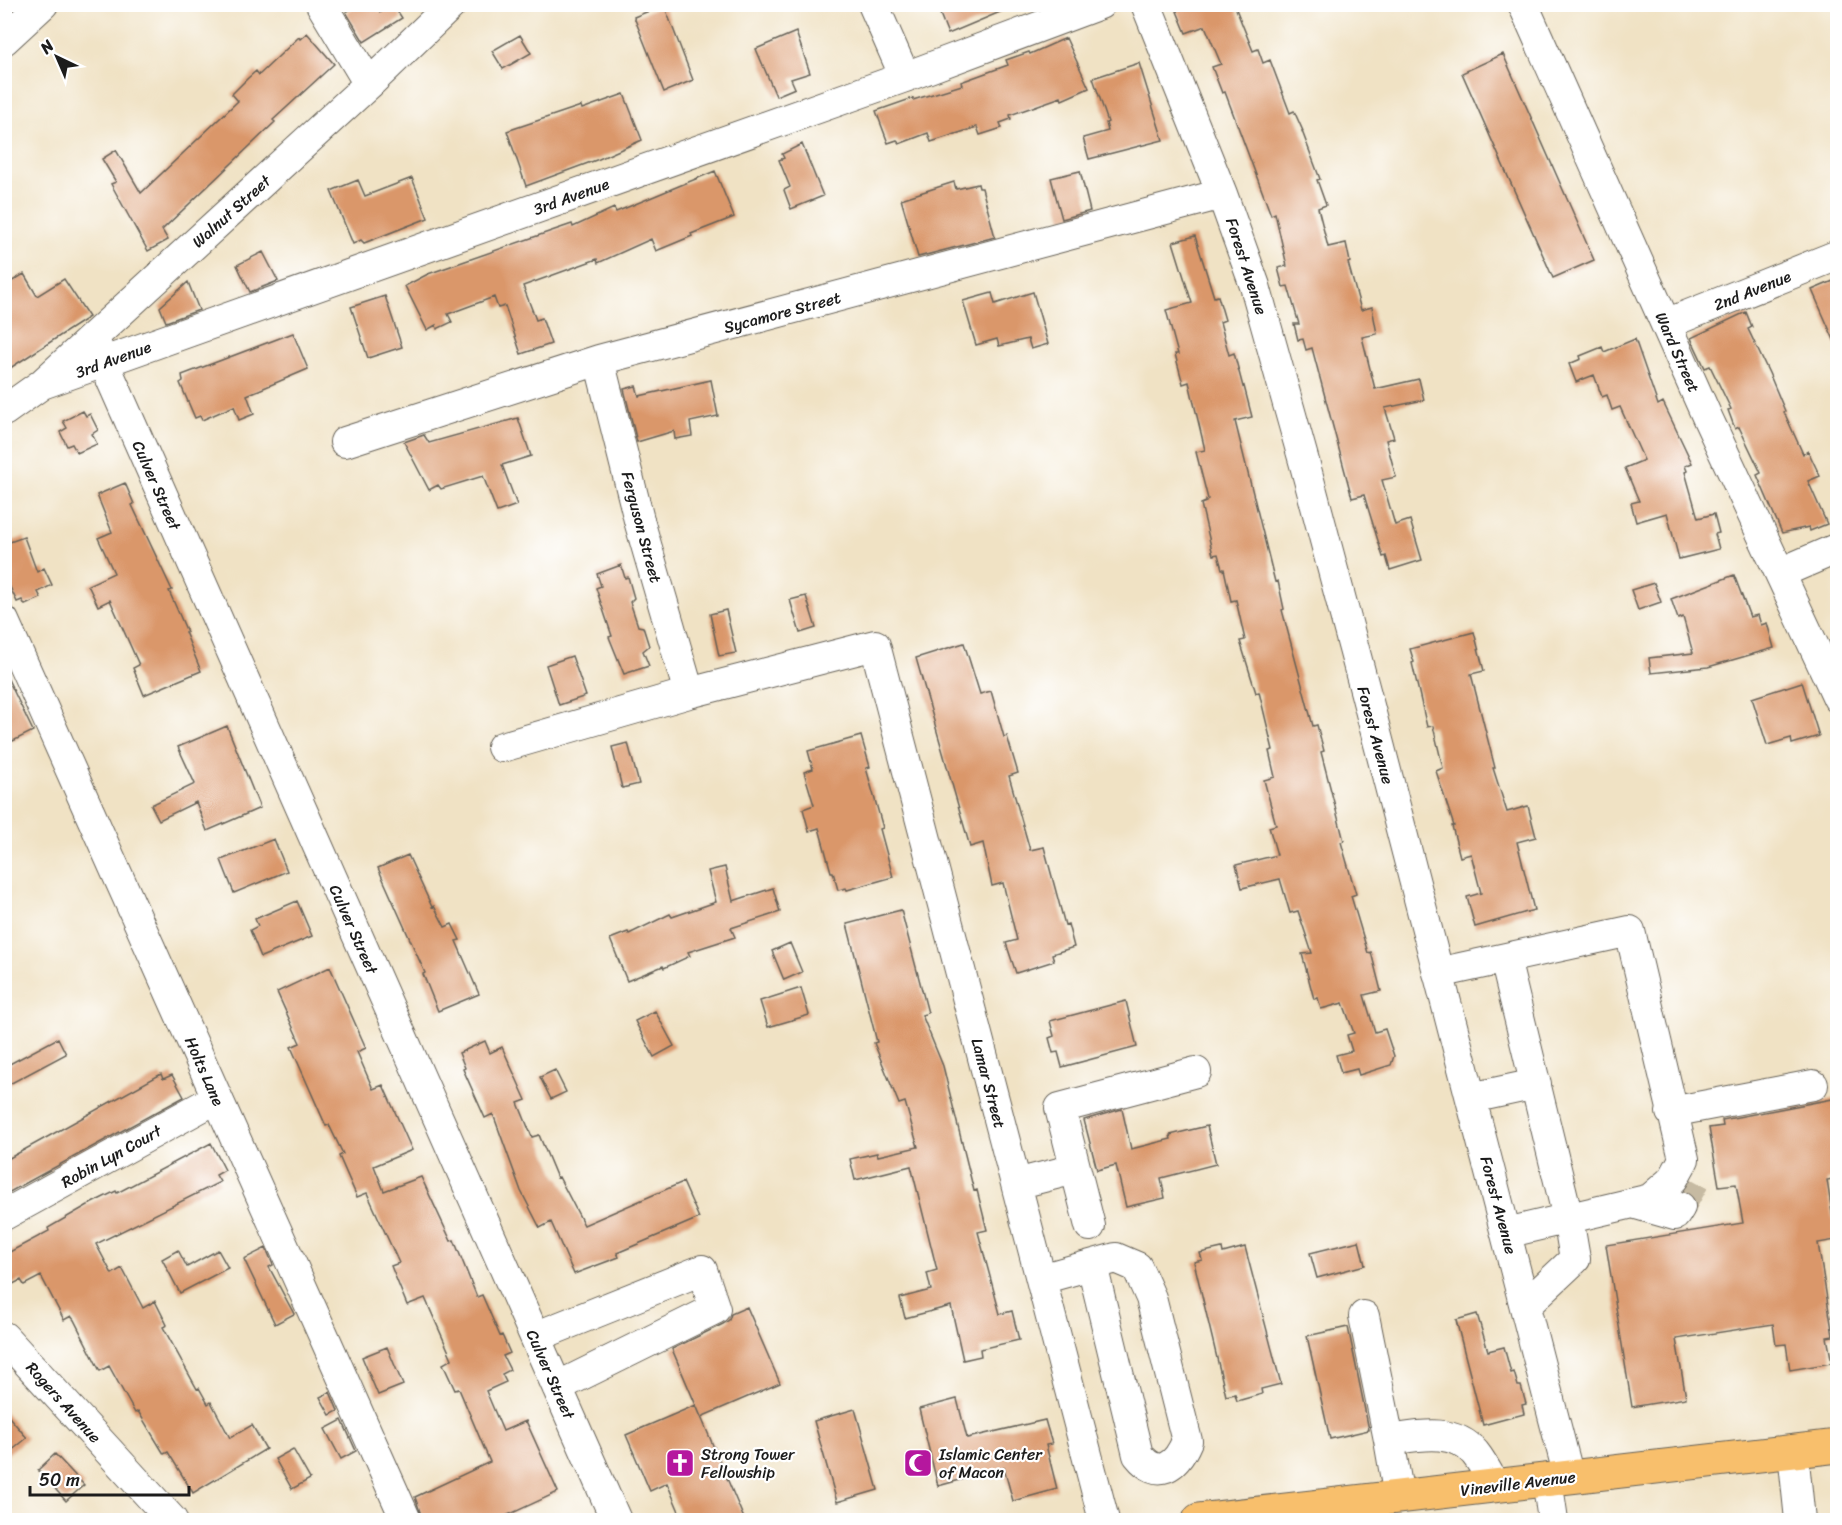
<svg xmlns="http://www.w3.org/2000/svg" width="1842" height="1525" font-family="Sriracha,sans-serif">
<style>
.building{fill:#da976a}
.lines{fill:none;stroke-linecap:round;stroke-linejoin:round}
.minor-tunnel{stroke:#c6baa2;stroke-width:30;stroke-dasharray:30 15;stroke-linecap:butt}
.minor-casing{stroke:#666157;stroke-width:32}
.major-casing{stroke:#666157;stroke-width:35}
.minor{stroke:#fff;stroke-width:30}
.major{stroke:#f8bf6c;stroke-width:33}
.labels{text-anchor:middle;stroke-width:4.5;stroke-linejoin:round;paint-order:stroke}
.street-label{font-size:16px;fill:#1c1c1c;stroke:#fff}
.poi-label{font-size:16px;fill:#1c1c1c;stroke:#fff;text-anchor:start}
</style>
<rect width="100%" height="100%" fill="#fff"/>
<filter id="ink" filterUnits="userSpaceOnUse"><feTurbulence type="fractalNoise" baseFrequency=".0167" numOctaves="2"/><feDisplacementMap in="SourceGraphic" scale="12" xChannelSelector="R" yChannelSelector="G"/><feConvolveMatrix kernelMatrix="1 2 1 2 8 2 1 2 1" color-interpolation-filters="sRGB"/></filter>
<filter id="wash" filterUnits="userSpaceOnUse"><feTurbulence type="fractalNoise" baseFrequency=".008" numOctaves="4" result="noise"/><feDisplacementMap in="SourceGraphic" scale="24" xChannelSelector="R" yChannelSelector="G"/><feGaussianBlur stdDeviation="1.35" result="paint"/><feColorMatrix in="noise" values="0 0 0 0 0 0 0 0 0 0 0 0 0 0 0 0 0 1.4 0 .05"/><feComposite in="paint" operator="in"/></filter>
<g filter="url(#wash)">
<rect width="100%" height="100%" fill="#f0e2c4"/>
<g id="blocks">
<!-- building -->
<path class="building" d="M359,4h17l4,8 13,-8 9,14 -38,24 -18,-30z
M936,4h83l-71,30z
M1174,4h60l19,47 5,-2 5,14 7,-3 20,53 4,-2 9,20h-1l18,48 -3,1 9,25 -8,3 10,39 18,-4 4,19 -2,1 13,47 11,-3 5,27 -15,3 13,52 44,-10 5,21 -39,8 9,30 -8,2 10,37 -14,3 13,45 15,-5 12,40 -32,10 -4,-14 -3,1 -19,-62 -12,3 -40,-150 -6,2 -3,-11 -5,1 -4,-16h5l-11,-38 -5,1 -5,-19 9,-2 -12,-53 -4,2 -46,-123 -3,1 -10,-26 9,-3 -16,-38 -19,7z
M664,5l29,75 -29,12 -30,-75z
M796,32l14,41 -19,6 4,9 -19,8 -20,-47z
M307,33l27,31 -61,56 2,2 -113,108 6,10 -20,11 -37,-67 5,-2 -14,-23 14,-9 25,43 97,-92 -6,-7 16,-16 8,-7 3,4 40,-38 1,2z
M520,35l11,18 -28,16 -11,-18z
M1066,38l23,50 -27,12 -1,-3 -51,18 1,4 -11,4 2,5 -22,7 -3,-8 -46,15 -3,-9 -29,11 -2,-4 -9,3 -12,-32 37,-13v2l49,-15 -1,-3 47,-17 -2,-5 23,-8 1,2z
M1503,54l91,206 -41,18 -91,-205z
M1139,63l24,77 -74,19 -6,-21 25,-7 -2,-8 2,-1 -15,-44z
M624,94l18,46 -43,19 -73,27 -19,-55 74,-25 1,3z
M802,144l21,52 -32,13 -7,-19 6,-3 -11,-27 5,-2 -2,-4z
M715,171l19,46 -43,17 1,2 -36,15 -5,-12 -53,24 -1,-4 -74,27 13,34 6,-2 9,26 -30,10 -16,-48 -7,2 -4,-11 -46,17 4,8 -15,7 -1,-4 -9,5 -22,-44 23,-12 109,-38 35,-12 1,3 41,-19 2,4z
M1080,171l10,40 -28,8 -11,-41z
M412,178l16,40 -64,25 -3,-3 -8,4 -22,-53 27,-11 7,16z
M954,182l2,7 22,-5 1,4h3l13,49 -77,20 -17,-58z
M1195,236l19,61 4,-1 7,24 -5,2 9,33 5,-2 9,34 1,-1 8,31 -17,4 40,161 3,-1 6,28 -2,1 31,116 4,-1 7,26 -3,1 23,89 -3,1 15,52 -5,2 17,57 3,-1 10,39 -17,4 11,37 10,-3 9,27 -3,9 -32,10 -2,-6 -16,4 -5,-18 16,-4 -5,-16 7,-2 -11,-30 -22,6 -3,-11 -4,1 -12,-45 10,-1 -14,-42 -8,2 -10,-34 -38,9 -6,-23 41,-10 -8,-28 7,-2 -12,-45 11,-3 -6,-26 4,-1 -14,-58 -3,1 -16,-52 5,-1 -9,-40 -5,1 -7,-32h-2l-4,-15 -5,1 -12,-51 5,-2v-2l2,-1 -12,-47 9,-2 -16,-68 -6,2 -8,-30h3l-12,-44 26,-7 -19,-61z
M263,252l15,29 -28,11 -13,-27z
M24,274l13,22 27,-17 25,38 -85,55v-86z
M1838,279v70l-26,-59z
M188,282l11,28 -33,12 -6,-15z
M1033,292l15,52 -17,5 -3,-10 -29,7 -2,-7 -21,6 -13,-44 29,-8 3,11z
M385,296l17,51 -34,11 -17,-51z
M1746,312l6,15 -4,2 21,44 16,38 -1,1 19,42 5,-3 12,25 -12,5 19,43 -17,7 -1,-4 -27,6 -25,-58 4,-2 -22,-46 -4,2 -7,-19 3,-1 -21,-43 -5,2 -14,-30z
M293,333l15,36 -61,26 7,19 -15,6 -5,-14 -32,14 -2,-4 -5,2 -15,-35 3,-2 -1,-6z
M1635,339l23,66 5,-3 29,61 -7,3 2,5 -2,1 13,46 16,-4 5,19 -4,1 4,15 -40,10 -12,-46 -31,9 -5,-19 8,-2 -14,-33 19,-8 -24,-53 -8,3 -5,-15 -5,2 -8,-22 -18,7 -7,-18 12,-5 -1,-3 22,-9 2,5z
M711,380l7,36 -28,6 2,14 -17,3 -1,-8 -37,11 -13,-53 12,-3 3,10z
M83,411l3,5 4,-2 8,16 -6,4 5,10 -20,9 -5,-9 -5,2 -7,-14 7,-4 -4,-7z
M518,418l13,38 -29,9 15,40 -20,7 -14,-36 -42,13 -3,-4 -9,5 -25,-48 20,-7 5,8z
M125,483l9,21 -2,1 40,85 -3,1 18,41h-2l16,39 -57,24 -11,-27 6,-3 -29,-65 -12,6 -10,-21 26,-12 -16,-35 14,-6 -15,-37z
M24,537l13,35 7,-4 8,17 -14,7 3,6 -16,7 -3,-5 -5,2 -13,-28v-30z
M621,565l4,13 3,-1 6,21 -4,4 8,24 5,1 6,19 -6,5 6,15 -25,8 -15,-37 3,-1 -16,-48 5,-2 -4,-12z
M1734,575l16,42 8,-2 3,10 6,-2 7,25 -66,19 -57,6 -2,-15 44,-5 -10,-36 -5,2 -7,-20z
M1654,583l7,19 -23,8 -7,-20z
M806,596l10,32 -16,5 -10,-33z
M726,610l10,43 -17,3 -9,-42z
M1474,632l10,39 -13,3 24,94h-2l14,44 21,-6 8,31 -19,5 17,68 -59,17 -8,-30 14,-4 -10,-39 -11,3 -8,-31h2l-18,-55 7,-3 -10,-42 -6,1 -15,-64 2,-1 -4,-13z
M964,643l16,51 11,-3 13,46 3,-1 11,37 -9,3 21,74 14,-3 21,78 3,-1 6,23 -22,7 2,7 -38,12 -10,-30 11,-3 -14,-57 -11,3 -9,-43 -13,4 -54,-189z
M572,656l14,40 -27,9 -13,-40z
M4,671l29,60 -20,10 -3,-6 -6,3z
M1802,682l17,54 -27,8 -1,-6 -24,7 -15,-47z
M227,726l33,82 -53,23 -11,-29 -37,18 -8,-15 44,-21 -17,-37z
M861,736l9,31 -4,1 17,60 -3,1 13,48 -46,13 -1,-2 -8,2 -5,-18h-2l-12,-44 -10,3 -6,-22 11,-4 -10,-33 9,-3 -5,-18z
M628,743l11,41 -17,4 -10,-41z
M274,839l13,32 -53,22 -13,-33z
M408,855l24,52 2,-1 11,21 7,-3 8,16 -4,1 23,53 -41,17 -15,-37 2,-1 -47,-105z
M725,867l8,34 40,-13 7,24 -49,16 4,9 -47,15 2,4 -26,12 -1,-2 -36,15 -17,-42 18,-7 1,2 41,-20 2,3 44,-15 -8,-31z
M297,901l15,35 -51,21 -11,-27 8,-4 -3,-7z
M901,910l27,103 -6,2 21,51 31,125 3,-1 10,40 -9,2 22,82 12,-3 7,29 -39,9 1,7 -18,4 -12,-54 -46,12 -5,-20 31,-8 -4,-17 10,-3 -26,-104 -56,14 -5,-21 27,-6 1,3 40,-9 -13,-45 -6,2 -25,-61 3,-1 -30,-118z
M790,943l12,29 -18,8 -12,-29z
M330,967l36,81 -9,4 16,37 10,-4 29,65 -38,16 10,25 37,-14 30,64 3,-1 23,57 5,-2 18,41 2,-1 8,18 -7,3 7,14 -8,4 4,8 -20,9 17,40 23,-10 32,71 -63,29h-72l-8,-24 75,-35 -31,-73 -4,1 -12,-26 9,-5 -27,-61 -18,7 -16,-39 8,-3 -32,-70 -10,4 -18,-41 4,-2 -14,-29 -3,1 -35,-79 9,-4 -23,-51z
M801,988l8,27 -41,12 -8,-26z
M1126,1001l11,46 -75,20 -4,-15 -5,1 -4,-15 5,-2 -4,-15z
M655,1011l19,35 -20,11 -19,-36z
M58,1038l8,16 -62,33v-20z
M485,1041l5,12 12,-6 24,53 -8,3 14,34 7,-2 18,43 2,-1 25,48 99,-43 16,36 -82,35 2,4 -45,17 -23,-52 -11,6 -19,-37 -28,-77 -8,4 -22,-49 2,-1 -6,-15z
M555,1070l11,22 -15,7 -11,-22z
M161,1074l2,5 9,-4 12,22 -180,98v-34z
M1838,1098v80l-11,2 9,60 -18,3 15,93 -6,1 5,26 -42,7 -4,-26 -10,1 -3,-21 -97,15 10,59 -54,9 -26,-162 137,-22 -7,-39 -17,2 -10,-58 14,-2 -1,-6z
M1122,1109l9,40 40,-10 -1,-4 37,-9 9,38 -55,14 4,20 -39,9 -10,-42 -19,5 -13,-50z
M211,1143l14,27 -9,5 4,7 -124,62 16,30 10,-6 21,40 12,-7 12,24 -4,2 34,62 2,-1 9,16 3,-2 19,36 22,-13 14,24 -73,44 -25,-41 -4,2 -26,-43 -3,2 -26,-47 -9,5 -26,-51 -3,-4 -7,4 -23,-44 -17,9 -3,-5 -10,5 -7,-13v-17l45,-24 -1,-3 40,-23 28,-14 1,2z
M1359,1241l6,24 -48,13 -7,-25z
M1245,1247l36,137 -20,5 1,5 -25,7 -2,-7 -9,2 -32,-134 8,-2 -2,-7 22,-5 1,5z
M266,1248l7,17 -4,2 25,47 -19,10 -31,-65z
M178,1250l9,17 31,-17 10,18 -48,25 -18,-34z
M747,1307l33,76 -79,34 -29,-68 51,-25 6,-4 2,-6z
M1477,1314l11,37 16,-4 7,26 3,-1 4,14h3l5,18 -4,1 2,9 -41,11 -27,-105z
M1348,1327l21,103 -39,9 -23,-103z
M387,1347l16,38 -25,10 -16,-38z
M330,1392l8,19 -8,4 -10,-18z
M957,1399l10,39 78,-18 7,24 -6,1 11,44 -44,12 -9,-33 -66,18 -19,-77z
M696,1405l49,116h-62l-16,-38 -17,8 -24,-56z
M855,1409l23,81 -41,12 -23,-81z
M4,1411l23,27 -23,19z
M342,1420l14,31 -15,8 -16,-30z
M293,1449l17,30 -18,10 -17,-30z
M55,1454l29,31 -18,16 -28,-31z"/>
</g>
</g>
<g filter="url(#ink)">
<use href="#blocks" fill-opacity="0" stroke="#666157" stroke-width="1.5"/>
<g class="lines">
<!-- minor-tunnel -->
<path class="minor-tunnel" d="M1680,1207l15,-27"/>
<!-- minor casing -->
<g class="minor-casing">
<path id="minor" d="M321,4l48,80
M873,4l32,73
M1146,4l76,190 33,92 50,179 61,229 203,783
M1523,4l185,415 130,279
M4,40l39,-36
M1666,324l172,-69
M93,338l523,1182
M599,360l41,164 49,169
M42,384l863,-307 195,-73
M4,411l38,-27 327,-300 83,-80
M345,442l254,-82 623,-166
M1780,573l58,-25
M4,621l402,899
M502,747l187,-54 186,-48 229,875
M1505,959l63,259 7,41 -50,47
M1438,973l192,-42 54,228 -11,20 -23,20 -144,34
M1471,1098l65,-14
M1671,1112l142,-27
M1016,1184l59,-15
M1633,1203l42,12 5,-8
M4,1215l213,-117
M1090,1226l-30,-118 136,-36
M1041,1279l75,-21 21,9 14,31 36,143c-11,26 -29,39 -49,14l-46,-190
M1364,1316l25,124
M4,1337l168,183
M535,1337l167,-67 13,39 -158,78
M1793,1452l7,68
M1547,1479l6,41
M1399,1497l-10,-57c29,-4 64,-13 86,13 8,10 14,22 20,33"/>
</g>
<!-- major casing -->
<g class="major-casing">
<path id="major" d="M1199,1520l639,-74"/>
</g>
<!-- minor -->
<use href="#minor" class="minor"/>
<!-- major -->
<use href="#major" class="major"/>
</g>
</g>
<!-- icons -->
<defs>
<g id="church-square" transform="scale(1.5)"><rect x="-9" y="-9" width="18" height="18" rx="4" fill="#b5179e" stroke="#fff"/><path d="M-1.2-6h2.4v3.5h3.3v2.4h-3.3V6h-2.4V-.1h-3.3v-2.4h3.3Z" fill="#fff"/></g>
<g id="mosque-square" transform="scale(1.5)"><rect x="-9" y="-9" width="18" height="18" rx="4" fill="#b5179e" stroke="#fff"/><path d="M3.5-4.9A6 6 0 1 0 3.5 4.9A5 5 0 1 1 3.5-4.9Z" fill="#fff"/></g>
</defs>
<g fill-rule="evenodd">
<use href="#church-square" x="680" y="1463"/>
<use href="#mosque-square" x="918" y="1463"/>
</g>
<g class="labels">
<!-- street labels -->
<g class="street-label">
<text transform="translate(571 196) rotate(-20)" y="6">3rd Avenue</text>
<text transform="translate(231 211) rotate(-42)" y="6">Walnut Street</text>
<text transform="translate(1247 266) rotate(72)" y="6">Forest Avenue</text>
<text transform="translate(1752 290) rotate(-22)" y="6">2nd Avenue</text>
<text transform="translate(782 312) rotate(-15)" y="6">Sycamore Street</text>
<text transform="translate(1678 352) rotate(66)" y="6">Ward Street</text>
<text transform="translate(113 359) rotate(-20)" y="6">3rd Avenue</text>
<text transform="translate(157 485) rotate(66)" y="6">Culver Street</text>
<text transform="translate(642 527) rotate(75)" y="6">Ferguson Street</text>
<text transform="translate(1376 735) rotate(75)" y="6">Forest Avenue</text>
<text transform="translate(354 929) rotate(66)" y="6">Culver Street</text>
<text transform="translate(205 1071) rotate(66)" y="6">Holts Lane</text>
<text transform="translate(989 1083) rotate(75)" y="6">Lamar Street</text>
<text transform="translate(111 1156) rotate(-29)" y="6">Robin Lyn Court</text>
<text transform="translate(1499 1205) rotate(75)" y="6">Forest Avenue</text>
<text transform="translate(551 1374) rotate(66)" y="6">Culver Street</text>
<text transform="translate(64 1402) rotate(48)" y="6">Rogers Avenue</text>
<text transform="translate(1518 1483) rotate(-7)" y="6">Vineville Avenue</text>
</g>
<!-- poi labels -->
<g class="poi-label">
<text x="701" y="1460">Strong Tower<tspan x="701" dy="18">Fellowship</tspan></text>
<text x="939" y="1460">Islamic Center<tspan x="939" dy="18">of Macon</tspan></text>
</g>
</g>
<!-- margin -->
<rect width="1842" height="1525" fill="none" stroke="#fff" stroke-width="24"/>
<!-- north arrow -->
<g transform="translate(57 57) rotate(316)" stroke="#ffffff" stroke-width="4.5" paint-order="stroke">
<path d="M0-4.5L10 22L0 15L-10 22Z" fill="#1c1c1c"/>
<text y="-9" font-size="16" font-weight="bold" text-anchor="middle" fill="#1c1c1c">N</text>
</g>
<!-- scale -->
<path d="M30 1486v9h159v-9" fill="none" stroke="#1c1c1c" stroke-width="3"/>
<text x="39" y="1486" font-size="18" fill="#1c1c1c" stroke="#ffffff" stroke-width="4.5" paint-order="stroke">50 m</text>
</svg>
